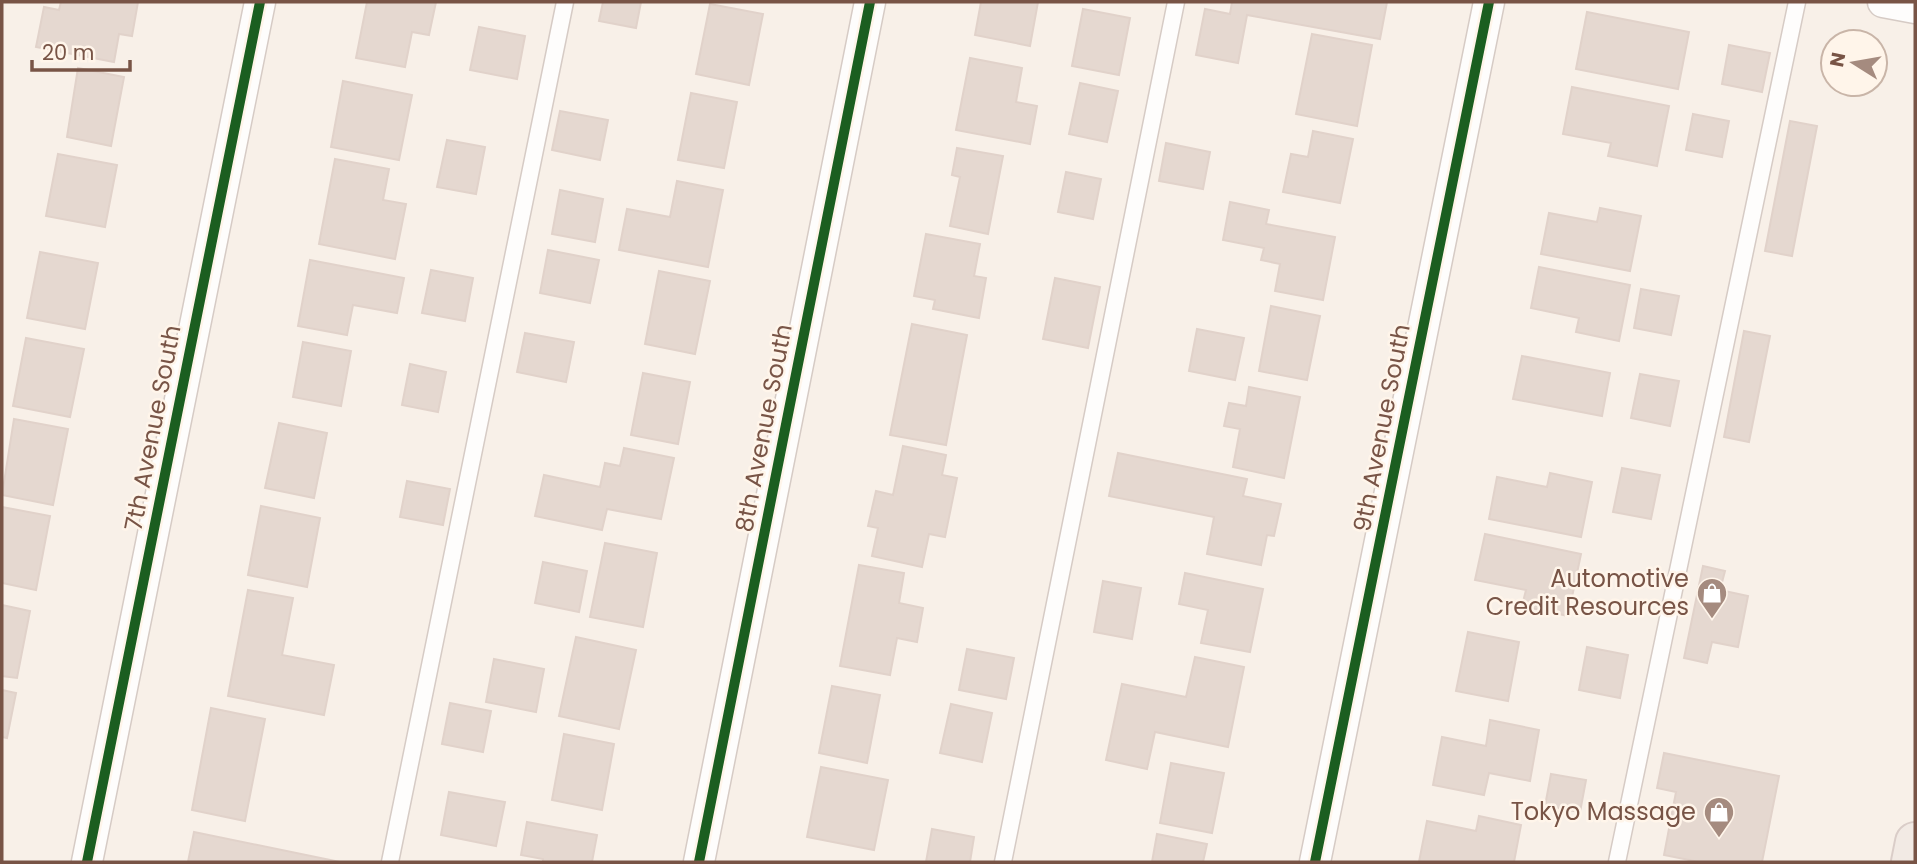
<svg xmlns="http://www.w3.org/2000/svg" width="1917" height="864" font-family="Poppins,sans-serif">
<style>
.building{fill:#e5d8d0;stroke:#e1d2ca;stroke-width:2}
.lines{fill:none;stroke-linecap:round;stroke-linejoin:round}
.service-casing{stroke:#d6cbc5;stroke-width:19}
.minor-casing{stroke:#d6cbc5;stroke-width:33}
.trunk-casing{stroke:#dacdc8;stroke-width:42}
.service{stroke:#fefdfc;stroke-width:16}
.minor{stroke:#fefdfc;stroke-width:30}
.trunk{stroke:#f2eae4;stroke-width:38}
.cycleway-casing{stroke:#fff5ea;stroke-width:15}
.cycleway{stroke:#1b5e20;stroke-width:10}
.labels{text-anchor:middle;stroke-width:5;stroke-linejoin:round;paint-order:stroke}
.street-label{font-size:24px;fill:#785446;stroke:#fff5ea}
.poi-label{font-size:24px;fill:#785446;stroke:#fff5ea;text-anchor:end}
</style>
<rect width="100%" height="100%" fill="#f8f0e8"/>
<!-- building -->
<path class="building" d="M61,2h77l-6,34 -13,-2 -5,28 -78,-15 8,-40 15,3z
M367,2h69l-7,33 -17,-3 -7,35 -49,-9z
M603,2h38l-5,26 -37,-7z
M981,2h57l-8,44 -55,-11z
M1232,2h155l-7,37 -133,-24 -9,48 -42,-8 9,-46 25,5z
M710,4l53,10 -14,71 -53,-11z
M1083,9l47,9 -11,57 -47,-9z
M1587,12l102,20 -11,57 -102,-20z
M479,27l46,9 -8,43 -47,-9z
M1312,34l60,11 -15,81 -61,-12z
M1729,45l41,8 -8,39 -40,-8z
M970,58l52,10 -6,34 21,4 -7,38 -74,-14z
M78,68l46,9 -13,69 -44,-9z
M343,81l69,14 -13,65 -68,-13z
M1080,83l38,8 -11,51 -38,-8z
M1572,87l97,19 -12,60 -49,-10 3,-13 -48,-9z
M691,93l46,9 -13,66 -46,-8z
M560,111l48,9 -8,40 -48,-10z
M1693,114l36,7 -7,36 -36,-7z
M1790,121l27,5 -25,130 -27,-5z
M1313,131l40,8 -13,64 -57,-11 8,-38 17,3z
M447,140l38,7 -9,47 -39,-7z
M1166,143l44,9 -7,37 -44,-8z
M957,148l46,8 -15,78 -38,-8 10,-49 -8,-2z
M58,154l59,11 -12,62 -59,-11z
M335,159l54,10 -6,31 23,4 -11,55 -76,-15z
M1066,172l35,7 -8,40 -35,-7z
M677,181l46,9 -15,77 -89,-17 8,-41 43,8z
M560,190l43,9 -8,43 -43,-8z
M1230,202l39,8 -3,14 69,13 -12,63 -48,-9 5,-27 -19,-4 3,-12 -41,-8z
M1600,208l41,8 -11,55 -89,-17 8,-41 48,9z
M926,234l54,10 -6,32 12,2 -7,40 -46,-9 2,-9 -21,-4z
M548,250l51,10 -9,43 -50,-10z
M40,252l58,11 -13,66 -58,-11z
M310,260l94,18 -7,35 -44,-8 -6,30 -49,-9z
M1539,267l91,18 -11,56 -43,-9 3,-14 -48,-10z
M431,270l42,8 -8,43 -43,-8z
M659,271l51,10 -15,73 -50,-10z
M1055,278l45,9 -12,61 -45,-9z
M1641,289l38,7 -8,39 -37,-7z
M1271,306l49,10 -13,64 -48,-9z
M912,324l55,11 -21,110 -56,-10z
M1197,329l47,9 -9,42 -46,-9z
M1744,331l26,5 -21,106 -25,-5z
M525,333l49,9 -8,40 -49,-10z
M26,338l58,11 -14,68 -57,-11z
M303,342l48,9 -10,55 -48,-9z
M1522,356l88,17 -8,43 -89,-17z
M410,364l36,8 -8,40 -36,-7z
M643,373l47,9 -12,62 -47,-9z
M1640,374l39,7 -9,45 -39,-8z
M1249,387l51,10 -16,81 -51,-11 7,-38 -16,-3 5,-23 17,3z
M14,419l54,10 -15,76 -51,-10z
M279,423l48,10 -13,65 -49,-10z
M903,446l43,9 -4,20 15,3 -12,59 -16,-3 -7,33 -50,-11 6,-28 -10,-2 8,-35 17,4z
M624,448l50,10 -13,61 -54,-10 -5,21 -67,-14 9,-41 56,12 5,-24 15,3z
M1118,453l129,26 -4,17 38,8 -7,32 -7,-1 -6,30 -54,-11 7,-37 -105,-21z
M1622,468l38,7 -9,44 -38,-7z
M1550,473l42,9 -11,55 -92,-18 8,-42 50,10z
M407,481l43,8 -7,36 -43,-8z
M261,506l59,12 -13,69 -59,-12z
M2,507l48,9 -14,74 -34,-7z
M1485,534l96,20 -13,62 -46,-10 4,-16 -51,-10z
M605,543l52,10 -14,74 -53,-10z
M543,562l44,9 -8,41 -44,-9z
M859,565l45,8 -5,30 24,5 -6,34 -20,-4 -7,37 -50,-9z
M1703,566l22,5 -5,19 28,6 -10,51 -26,-5 -5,21 -23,-5z
M1185,573l78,16 -13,63 -49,-9 7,-33 -29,-6z
M1103,581l38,7 -9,51 -38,-7z
M248,590l45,8 -11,57 52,10 -10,50 -96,-19z
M2,605l28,6 -13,67 -15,-2z
M1468,632l51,10 -11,59 -52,-10z
M576,637l60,13 -17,79 -60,-13z
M1587,647l41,8 -8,43 -41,-8z
M967,649l47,9 -8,41 -47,-9z
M1195,657l49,10 -16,80 -73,-15 -8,37 -41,-9 16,-76 64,13z
M494,659l50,10 -8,43 -50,-10z
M832,686l48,9 -13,68 -48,-10z
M2,690l14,3 -9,45 -5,-1z
M450,703l41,8 -8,41 -41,-8z
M951,704l41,9 -10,49 -42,-9z
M211,708l54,11 -20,102 -53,-11z
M1490,720l49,10 -9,51 -41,-8 -5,22 -51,-10 9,-48 44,9z
M564,734l50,10 -12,66 -50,-10z
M1664,753l115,23 -17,86h-63l-35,-7 12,-63 -19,-4z
M1171,763l53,10 -12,60 -52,-10z
M821,767l67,13 -14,70 -67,-13z
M1551,774l35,6 -6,32 -35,-6z
M449,792l56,10 -9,44 -55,-11z
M1479,816l42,9 -7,37h-95l8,-41 49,10z
M527,822l70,13 -5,27h-49v-3l-22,-4z
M932,829l42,8 -4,25h-44z
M194,832l146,30h-152z
M1157,834l50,10 -4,18h-51z"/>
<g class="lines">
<!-- service casing -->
<g class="service-casing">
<path id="service" d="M390,862l175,-860
M1003,862l173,-860
M1617,862l180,-860"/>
</g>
<!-- minor casing -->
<g class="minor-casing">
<path id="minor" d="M1883,2l32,6
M87,862l173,-860
M699,862l171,-860
M1315,862l174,-860"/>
</g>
<!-- trunk casing -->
<g class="trunk-casing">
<path id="trunk" d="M1911,862l4,-20"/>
</g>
<!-- service -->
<use href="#service" class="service"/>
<!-- minor -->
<use href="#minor" class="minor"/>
<!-- trunk -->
<use href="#trunk" class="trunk"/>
<!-- cycleway casing -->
<g class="cycleway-casing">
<path id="cycleway" d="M87,862l173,-860
M699,862l171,-860
M1315,862l174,-860"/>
</g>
<!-- cycleway -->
<use href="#cycleway" class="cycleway"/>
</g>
<!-- icons -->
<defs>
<g id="shop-pin" transform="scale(1.575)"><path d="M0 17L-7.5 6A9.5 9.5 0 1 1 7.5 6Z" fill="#a58b7f" stroke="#fff5ea"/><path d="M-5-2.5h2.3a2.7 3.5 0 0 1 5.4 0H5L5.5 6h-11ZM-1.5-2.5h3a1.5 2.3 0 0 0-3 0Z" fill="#fff"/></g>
</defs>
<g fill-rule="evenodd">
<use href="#shop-pin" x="1712" y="593"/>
<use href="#shop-pin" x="1719" y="812"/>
</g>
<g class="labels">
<!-- street labels -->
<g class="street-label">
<text transform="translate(153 428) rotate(-79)" y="8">7th Avenue South</text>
<text transform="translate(764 428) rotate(-79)" y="8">8th Avenue South</text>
<text transform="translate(1382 428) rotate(-79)" y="8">9th Avenue South</text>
</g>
<!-- poi labels -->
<g class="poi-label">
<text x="1689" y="587">Automotive<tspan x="1689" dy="28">Credit Resources</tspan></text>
<text x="1696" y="820">Tokyo Massage</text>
</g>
</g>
<!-- border -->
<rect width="1917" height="864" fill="none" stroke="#785446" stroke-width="7"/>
<!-- north arrow -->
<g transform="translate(1854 63) rotate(281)"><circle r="33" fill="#fff5ea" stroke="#c9b5a8" stroke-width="2"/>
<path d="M0-5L12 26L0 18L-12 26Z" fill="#a58b7f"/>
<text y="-10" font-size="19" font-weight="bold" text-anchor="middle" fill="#785446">N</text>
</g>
<!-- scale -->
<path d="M32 60v10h98v-10" fill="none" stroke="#785446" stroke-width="3.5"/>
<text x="42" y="60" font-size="21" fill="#785446" stroke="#fff5ea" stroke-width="5" paint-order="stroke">20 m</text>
</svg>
